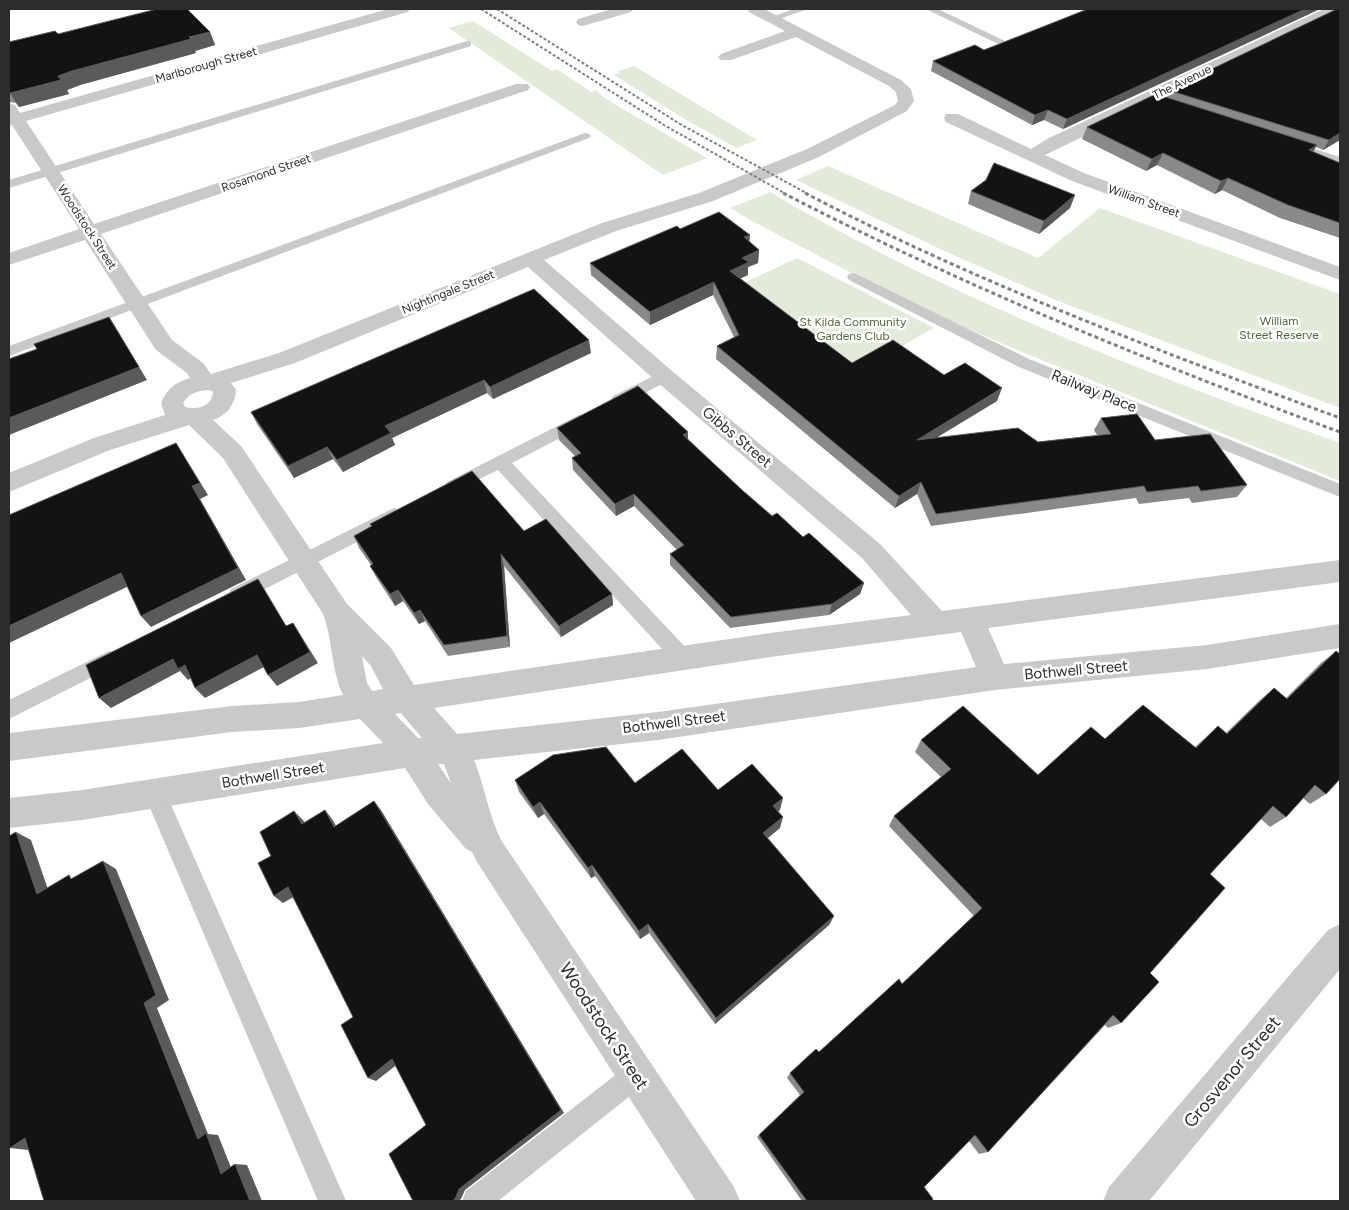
<svg xmlns="http://www.w3.org/2000/svg" width="1349" height="1210" font-family="Figtree,sans-serif">
<style>
.green{fill:#e4eada}
.lines{fill:none;stroke-linecap:round;stroke-linejoin:round}
.service{fill:#c9c9c9;fill-rule:evenodd}
.minor{fill:#c9c9c9;fill-rule:evenodd}
.rail-far1{stroke:#818181;stroke-width:2;stroke-dasharray:3 2;stroke-linecap:butt}
.rail{stroke:#818181;stroke-width:3;stroke-dasharray:4 3;stroke-linecap:butt}
.wall{fill:#898989}
.shaded-wall{fill:#5a5a5a}
.building{fill:#131313;stroke:#5a5a5a}
.labels{text-anchor:middle;stroke-width:5;stroke-linejoin:round;paint-order:stroke}
.far-street-label{font-size:12px;fill:#2c2c2c;stroke:#fff}
.far-park-label{font-size:12px;fill:#54653c;stroke:#fff}
.street-label{font-size:15px;fill:#2c2c2c;stroke:#fff}
.near-street-label{font-size:18px;fill:#2c2c2c;stroke:#fff}
</style>
<rect width="100%" height="100%" fill="#fff"/>
<!-- green -->
<path class="green" d="M473,21l79,50 5,-2 34,23 6,-2 5,6 19,12 86,50 -44,17 -214,-147z
M634,66l123,74 -21,8 -53,-30 -69,-43 6,-2 -2,-2z
M828,166l210,92 62,-50 240,86v114l-282,-107 -116,-51 -146,-70z
M770,192c179,106 375,181 570,251v38l-328,-133 -103,-45 -155,-81 -24,-14z
M797,258l137,70 -84,47 -134,-79z"/>
<g class="lines">
<!-- service -->
<path class="service" d="M794,9h14l-35,12 -5,-3z
M926,9h12l67,32 -5,3 -4,-1z
M467,41l4,1v4l-462,142v-8z
M585,133l4,1 2,2 -2,2 -580,218v-10z
M1300,144l40,13v8l-44,-14 -2,-3z
M854,273l175,86 311,125v13l-321,-130 -170,-87 -2,-3 2,-3z
M664,371l5,1 3,4 -3,4 -44,24 -6,1 -6,-1 -2,-4 2,-4z
M579,415l6,2 2,4 -2,4 -73,38 177,188 3,6 -3,6 -7,2 -7,-2 -177,-193 -45,22 -6,-2 -2,-4 2,-4z
M394,508l6,2 3,5 -3,5 -155,79 -7,3 -7,-3 -2,-5 2,-5z
M109,651l7,2 3,6 -3,6 -107,54v-19z
M155,784l8,3 183,414h-28l-174,-407 3,-7z
M636,1062l9,4 4,9 -4,9 -147,117h-36l4,-10 161,-125z"/>
<!-- minor -->
<path class="minor" d="M388,9h22l-2,3 -382,109 68,103 422,-140h12l2,3 -2,3 -427,144 71,106 31,23 8,11 68,-21 323,-130 97,-30 108,-44 88,-44 3,-4 -2,-9 -7,-6 -93,-49 -65,23h-10l-3,-3 3,-3 64,-23 -36,-19 -2,-3h17l137,71 10,9 3,12 -7,10 -88,46 -106,44 -97,30 -72,29 128,111 208,173 62,67 398,-51v22l-352,46 16,36 203,-19 133,-21v24l-133,21 -212,21 -337,50 -184,20c11,27 14,53 27,80l233,347 6,14h-44l-219,-339 -5,-10 -6,-3 -38,-45 -23,-36 -323,52 -73,8v-30l73,-8 301,-47 -23,-24 -61,9 -67,4 -223,29v-28l223,-27 67,-4 44,-7c-12,-25 -10,-55 -20,-81l-100,-156 -34,-33 -79,25 -101,42v-19l85,-35 71,-23 -4,-12c6,-14 14,-21 29,-25l-3,-5 -31,-23 -71,-110 -76,25v-12l70,-24 -67,-104 -3,1v-23l6,2 5,8zM528,267l128,114 206,177 49,57 -141,18 -356,52 -23,-37 -44,-44 -106,-158 -28,-26c14,-5 22,-15 23,-30l-5,-7 64,-20zM210,390l3,2c-1,15 -16,18 -28,15l-2,-4c6,-10 16,-13 27,-13zM961,632l15,35 -318,45 -201,22 -23,-26 336,-51zM362,656l9,10 12,23 -11,2 -5,-8zM401,713l21,25h-4l-23,-24zM438,764h6l7,19 -1,-1z
M612,9h21l-2,3 -48,14 -5,-1 -2,-3 2,-3z
M1324,9h16v3l-295,143 39,18 256,94v13l-268,-99 -126,-59 -2,-4 2,-4h12l73,35 18,-11z
M1340,924v45l-191,232h-46l6,-14 219,-257z"/>
<!-- rail-far1 -->
<path class="rail-far1" d="M481,9l183,116 122,69
M497,9l183,115 128,70"/>
<!-- rail -->
<path class="rail" d="M783,193c180,93 367,169 557,239
M805,193c172,90 354,158 535,225"/>
</g>
<!-- wall -->
<path class="wall" d="M1088,9h232l-257,120 -19,-9 -12,5 -101,-54 2,-10 51,-11z
M1340,9v131l-17,10 -7,-3 -3,5 27,11v75l-60,-20 -58,-28 -7,4 -58,-29 -11,6 -64,-32 5,-12 78,-30 3,-7z
M210,32l5,13 -20,6 1,2 -116,32 -13,5 2,4 -50,13 -3,-4 -7,-1v-60l49,-8z
M971,191l104,4 -5,13 -31,26 -71,-30z
M680,229l70,6 -1,6 10,9 -1,13 -10,4v8l-8,3 112,85 92,12 53,26 -60,36 101,5 59,-7 -3,-5 7,-12 54,22 92,45 -10,12 -45,6 -3,-5 -50,6 -3,-6 -205,28 -14,-32 -22,14 -179,-149 1,-13 17,-9 -21,-42 -63,30 -59,-50 -1,-12z
M591,353l-98,46 -6,-6 -95,45 3,7 -52,27 -10,-13 -39,19 -37,-54 -6,-12z
M557,428l131,4v7l54,51 30,26 31,21 61,46 -4,11 -31,21 -99,13 -60,-63v-11l7,-4 -43,-44 -18,10 -43,-46 -1,-12 3,-2 -16,-16z
M370,524l154,7 88,63 1,11 -52,32 -57,-71 6,81 -62,9 -23,-35 -6,3 -16,-23 -8,5 -19,-29 -6,-11 1,-1 -12,-17 -5,-12 17,-9z
M1336,651l-10,143 -16,10 -7,-6 -17,19 -16,10 -9,-8 -51,55 -60,99 -29,50 -13,5 -3,-3 -117,127 -9,2 -10,-13 -45,46 7,14h-129l-45,-64 43,-42 -13,-17 3,-5 29,-21 83,-68 72,-68 -85,-90 5,-10 47,-39 -26,-25 6,-12 117,35 67,-36 90,8 23,-21 8,7 34,-33 14,-12 12,10 35,-35z
M515,780l120,3 83,7 62,20 -2,1 2,17 -12,10 66,78 -5,9 -114,99 -66,-91 -9,6 -45,-63 -4,2 -47,-64 -6,4 -19,-26z"/>
<!-- shaded-wall -->
<path class="shaded-wall" d="M1305,9h15l-257,120 4,-10z
M210,32l5,13 -20,6 1,2 -116,32 -13,5 2,4 -50,13 -9,-14 62,-22z
M1048,110l-4,10 -12,5 3,-10z
M1340,133v7l-17,10 6,-10z
M1317,145l-7,12 -1,-7z
M1163,153l-6,12 -11,6 6,-12z
M1228,178l-6,12 -7,4 6,-13z
M1075,195l-5,13 -31,26 5,-13z
M750,235l-1,13 -5,-11z
M759,250l-1,13 -10,4v8l-19,9 1,-13 12,-13z
M714,282l-1,13 -63,30v-13z
M117,330l30,50 -138,55v-17z
M589,340l2,13 -98,46 -3,-12z
M484,380l3,13 -95,45 3,7 -52,27 -6,-12 48,-34z
M1002,388l-5,13 -84,51 4,-12z
M688,432v12l-5,-9z
M176,443l32,52 -8,4 46,81 -95,47 -10,-11 51,-130z
M327,447l6,12 -39,19 -6,-12z
M921,482l-4,12 -22,14 4,-12z
M634,494v12l-18,10 -1,-12z
M501,554l3,12 6,81 -3,-11z
M121,573l10,12 -122,58v-17z
M864,583l-4,11 -31,21 3,-11z
M398,590l5,11 -8,5 -5,-12z
M612,594l1,11 -52,32 -2,-11z
M420,610l5,11 -6,3 -5,-11z
M293,623l25,40 -41,23 -9,-11z
M257,655l9,11 -61,32 -10,-10z
M173,659l12,6 10,11 -7,4 -8,-9 -69,37 -12,-10z
M783,798l-3,12 -10,8 3,-12z
M374,801l7,9 183,303 -99,77 -4,9 -3,2h-6z
M540,802l4,12 -6,4 -5,-11z
M325,810l7,9 10,17 -8,-9z
M294,811l9,9 8,13 -9,-9z
M783,817l-3,11 -20,16 3,-11z
M16,832l15,8 21,61 -15,-7z
M103,861l13,8 53,131 -12,8 51,126 10,1 16,40 -13,-1 -23,-35 -54,-136z
M592,865l3,11 -4,2 -3,-10z
M288,887l9,8 -14,8 -9,-7z
M834,916l-5,9 -114,99 1,-6z
M648,924l1,9 -9,6 -1,-8z
M392,1059l7,4 -23,18 -8,-3z
M25,1138l18,2 -15,10 -18,-2z
M235,1164l12,1 15,36h-12z"/>
<!-- building -->
<path class="building" d="M157,9h30l23,23 -21,5 2,2 -119,32 -14,5 3,4 -51,13 -1,-2v-49l46,-11 3,3z
M1088,9h217l-238,110 -19,-9 -13,5 -102,-54 42,-16 9,5z
M1337,9h3v124l-11,7 -161,-50z
M1156,94l161,51 -8,5 31,13v60l-52,-18 -60,-27 -7,3 -58,-28 -11,6 -65,-32z
M994,163l81,32 -31,26 -73,-30 15,-11z
M719,212l31,23 -6,2 15,13 -17,8 7,4 -19,9 122,92 41,-23 51,35 21,-12 37,25 -85,52 101,-12 20,14 73,-8 -10,-16 36,-4 18,26 55,-6 37,51 -46,6 -3,-5 -51,6 -3,-6 -208,28 -15,-32 -22,14 -182,-150 22,-11 -25,-53 -64,30 -60,-49 87,-37 3,3z
M534,289l55,51 -99,47 -6,-7 -99,46 6,7 -54,27 -10,-13 -39,19 -37,-54z
M109,317l30,50 -130,51v-59l28,-10 -3,-5z
M638,386l50,46 -5,3 59,55 30,26 5,-3 26,24 6,-4 55,50 -32,21 -101,13 -61,-63 14,-9 -50,-51 -19,10 -43,-46 9,-5 -24,-25z
M176,443l24,40 -8,3 46,82 -97,48 -20,-43 -112,53v-111z
M472,471l52,60 22,-12 66,75 -53,32 -58,-72 6,82 -63,9 -24,-35 -6,3 -16,-23 -8,4 -20,-28 3,-2 -19,-28 18,-10 -2,-2z
M258,579l28,47 7,-3 17,29 -42,23 -11,-20 -62,33 -10,-23 -7,4 -5,-10 -74,39 -13,-33z
M1336,651l4,3v125l-14,15 -11,-9 -29,32 -13,-11 -63,68 15,14 -75,85 9,9 -38,41 -8,-8 -125,137 -13,-17 -51,52 9,12 -2,2h-124l-48,-66 45,-43 -14,-19 26,-24 3,3 80,-73 3,5 80,-76 -88,-92 57,-47 -30,-29 42,-34 75,69 53,-48 14,12 38,-34 53,43 22,-22 9,8 47,-46 13,11z
M606,747l29,36 47,-34 36,41 34,-26 31,34 -10,8 10,11 -20,16 71,83 -118,102 -68,-94 -9,7 -47,-66 -4,3 -48,-66 -7,5 -18,-27 38,-25z
M374,801l187,309 -102,79 -4,10 -3,2h-39l-24,-47 37,-29 -34,-66 -24,19 -27,-53 12,-8 -65,-130 -14,9 -16,-33 13,-7 -11,-24 34,-21 8,13 23,-14 9,17z
M16,832l21,62 32,-19 2,4 32,-18 53,134 -12,8 54,136 8,-6 15,41 14,-10 15,37h-206l-19,-63 -15,10 -1,-4v-308z"/>
<g class="labels">
<!-- far-street labels -->
<g class="far-street-label">
<text transform="translate(206 65) rotate(-16)" y="4">Marlborough Street</text>
<text transform="translate(1182 82) rotate(-26)" y="4">The Avenue</text>
<text transform="translate(266 173) rotate(-19)" y="4">Rosamond Street</text>
<text transform="translate(1144 201) rotate(20)" y="4">William Street</text>
<text transform="translate(87 227) rotate(57)" y="4">Woodstock Street</text>
<text transform="translate(448 292) rotate(-22)" y="4">Nightingale Street</text>
</g>
<!-- far-park labels -->
<g class="far-park-label">
<text x="1279" y="325">William<tspan x="1279" dy="14">Street Reserve</tspan></text>
<text x="853" y="326">St Kilda Community<tspan x="853" dy="14">Gardens Club</tspan></text>
</g>
<!-- street labels -->
<g class="street-label">
<text transform="translate(1094 391) rotate(22)" y="5">Railway Place</text>
<text transform="translate(737 437) rotate(40)" y="5">Gibbs Street</text>
<text transform="translate(1076 670) rotate(-5)" y="5">Bothwell Street</text>
<text transform="translate(674 722) rotate(-7)" y="5">Bothwell Street</text>
<text transform="translate(273 775) rotate(-9)" y="5">Bothwell Street</text>
</g>
<!-- near-street labels -->
<g class="near-street-label">
<text transform="translate(604 1026) rotate(57)" y="6">Woodstock Street</text>
<text transform="translate(1232 1072) rotate(-50)" y="6">Grosvenor Street</text>
</g>
</g>
<!-- border -->
<rect width="1349" height="1210" fill="none" stroke="#2c2c2c" stroke-width="20"/>
</svg>
